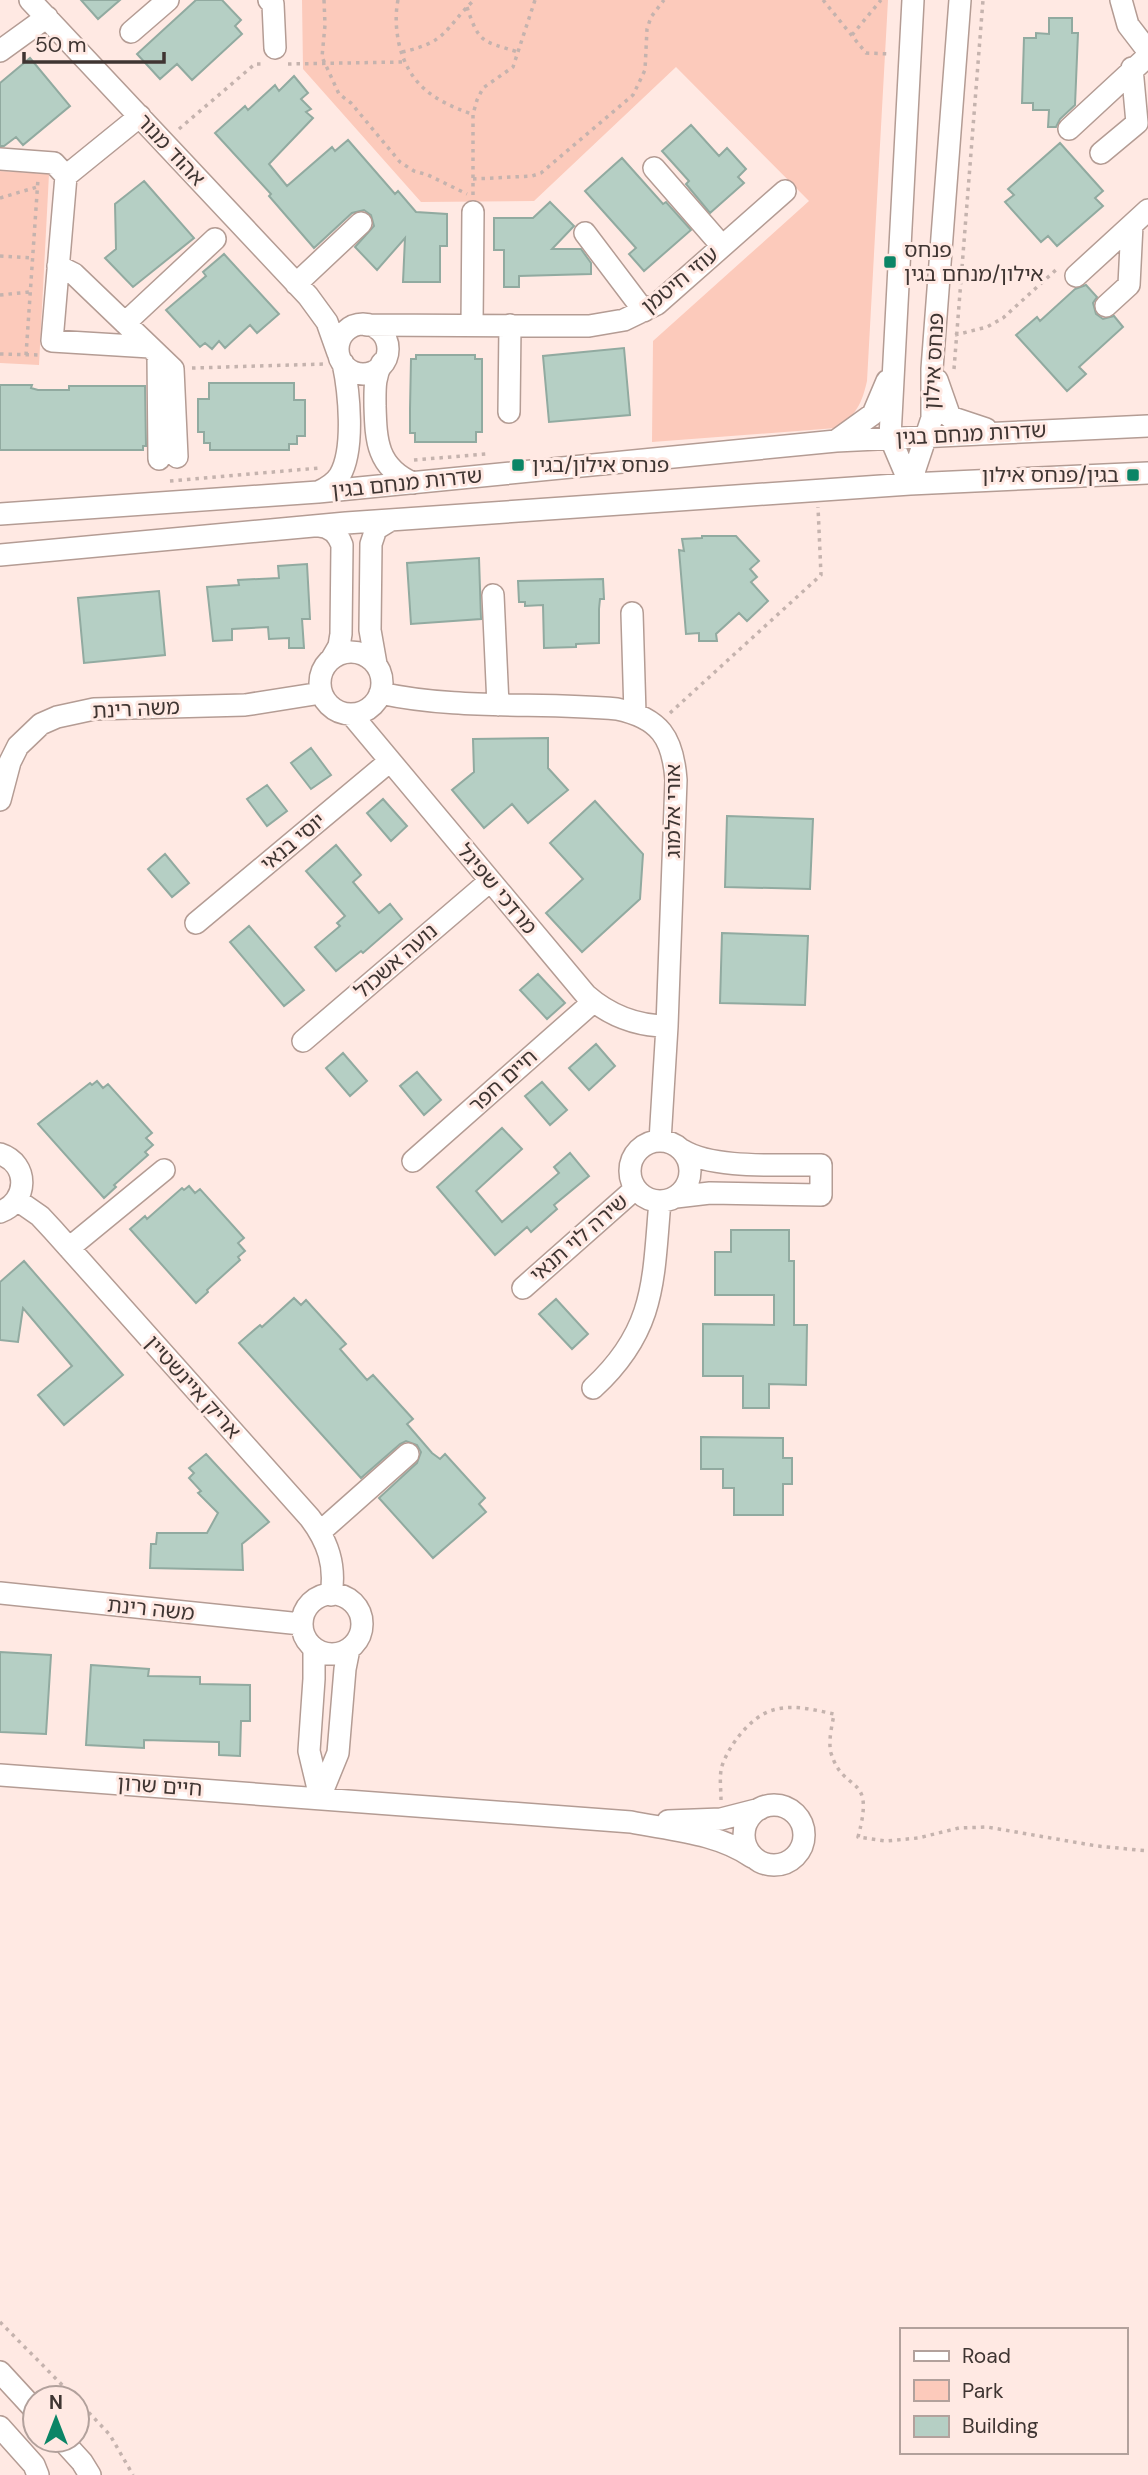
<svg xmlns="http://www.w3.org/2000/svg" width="1148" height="2475" font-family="'DM Sans','Noto Sans Hebrew',sans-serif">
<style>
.green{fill:#fccabb}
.building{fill:#b5cfc4;stroke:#91aaa0;stroke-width:2}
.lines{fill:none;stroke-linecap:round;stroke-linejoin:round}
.minor-casing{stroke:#b49c94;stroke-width:24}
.path{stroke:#c5b3ae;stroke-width:3.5;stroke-dasharray:3.5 5;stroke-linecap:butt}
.minor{stroke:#fff;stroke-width:21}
.poi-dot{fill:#0b8566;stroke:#ffe9e3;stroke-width:2.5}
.labels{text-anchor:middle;stroke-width:6;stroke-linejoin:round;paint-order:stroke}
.street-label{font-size:21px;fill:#3f3532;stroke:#ffe9e3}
.poi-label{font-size:21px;fill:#3f3532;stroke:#ffe9e3;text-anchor:start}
</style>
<rect width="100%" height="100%" fill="#ffe9e3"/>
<!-- green -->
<path class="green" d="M302,0h586l-21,381c-5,22 -11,35 -31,47l-184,14 1,-101 156,-140 -133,-134 -142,134 -113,1 -118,-133z
M0,171l49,3 -10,191 -39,-2z"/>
<!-- building -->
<path class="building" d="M81,0h39l-22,19z
M196,0h26l19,20 -6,6 7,8 -50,46 -15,-16 -17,15 -23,-25z
M1049,18h23v15h6l-3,72 -15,14 -4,8h-8l1,-17h-16v-7h-11l2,-65h12v-5l13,1z
M30,58l40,48 -47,39 -7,-8 -12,9h-4v-63z
M294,76l14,17 -7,6 10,10 -5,3 7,6 -44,46 18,22 45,-39 3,4 13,-11 47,54 3,-3 18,21 31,2v32h-7v36h-37l2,-44 -28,32 -22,-23 19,-21 -3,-11 -7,-5 -12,3 -38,35 -45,-52 2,-2 -56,-61 30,-27 3,4 27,-25 4,6z
M691,125l28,31 8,-8 19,21 -8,8 6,6 -34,30 -24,-29 3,-3 -27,-30z
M1060,143l43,48 -8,7 8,8 -46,40 -9,-10 -7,6 -36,-40 9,-7 -6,-6z
M622,158l41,46 3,-2 25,28 -47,41 -15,-17 7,-6 -51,-57z
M144,181l50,57 -61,49 -28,-29 11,-9 -1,-45z
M550,202l24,24 -22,23h29l10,14v11l-72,2v11h-15v-37h-10v-32h39z
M224,254l55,60 -22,19 -7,-8 -25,23 -6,-7 -7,8 -7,-6 -5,4 -34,-37 40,-34 -3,-4z
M1086,285l11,12 -4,6 3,11 7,5 11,-3 9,11 -44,40 7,7 -19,17 -51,-56 21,-18 3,4 35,-32z
M624,348l6,67 -81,7 -6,-66z
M416,355h59v4h7v73h-6v10h-61v-9h-5v-24l1,-50h5z
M209,383h85v17h11v36h-8v8h-8v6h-79v-7h-6v-11h-6v-33h11z
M0,385h32l-1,3 7,2h31v-4h76l1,60h-3v4h-143z
M702,536h34l23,25 -9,8 7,8 -6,5 17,19 -21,20 -8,-8 -23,21 1,7h-18v-8l-13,1 -7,-84 5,1 -2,-12 20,-1z
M479,558l2,61 -70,5 -4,-61z
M307,564l3,55h-8l2,29h-15v-10l-20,1 -1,-12 -36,2v11l-19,1 -6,-54 32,-2 -1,-5 41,-2 -1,-12z
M603,579l1,20h-4l-1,10v34l-23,1v3l-32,1 -1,-43 -18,1v-4h-6l-1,-21z
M159,591l6,64 -81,8 -6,-65z
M548,738v30l20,22 -40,33 -16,-19 -28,24 -32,-38 22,-18 -1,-33z
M311,748l20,27 -20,14 -20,-26z
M267,785l20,26 -20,15 -20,-27z
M383,799l24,27 -16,15 -24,-28z
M595,801l48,53 -3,45 -58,53 -36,-39 37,-34 -33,-36z
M727,816l86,3 -3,70 -85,-2z
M336,845l25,30 -8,7 26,31 11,-9 12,15 -39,34 -2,-2 -25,20 -21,-24 25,-21 -3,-3 8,-7 -39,-45z
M165,854l24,29 -17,14 -24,-28z
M249,926l55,64 -20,16 -54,-64z
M722,933l86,3 -3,69 -85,-2z
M538,974l27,29 -18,16 -27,-29z
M596,1044l19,22 -26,24 -20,-22z
M343,1053l24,28 -17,15 -24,-28z
M417,1072l24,28 -17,15 -24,-29z
M97,1081l6,7 5,-4 44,49 -6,5 7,7 -8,7 3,3 -34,30 2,2 -12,11 -66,-74 52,-41 2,2z
M542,1082l25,28 -17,15 -25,-29z
M502,1128l20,21 -46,42 26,31 57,-49 -5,-6 16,-14 19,23 -35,29 3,4 -26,23 -4,-5 -32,28 -58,-68z
M189,1186l6,7 5,-4 44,49 -6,5 7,8 -7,6 2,3 -33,30 1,2 -12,11 -66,-74 15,-13 2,3 35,-31 2,2z
M731,1230h58v31h5v64h13l-1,60 -37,-1v24h-26v-32h-40v-52l71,1v-30h-59v-43h16z
M24,1261l99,114 -59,50 -26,-30 34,-29 -49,-58 -5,34 -18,-2v-58z
M294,1298l7,7 5,-5 40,44 -6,5 7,8 20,23 6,-5 40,44 -6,5 25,29 8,6 5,-5 40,44 -6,6 7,8 -53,46 -54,-60 38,-35 4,-11 -4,-7 -11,-4 -6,3 -39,34 -122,-135 21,-18 2,2z
M556,1299l32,35 -16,15 -33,-35z
M701,1437l82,1v20h9v26h-9v31h-49v-27h-11v-19h-22z
M206,1454l63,68 -27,22 1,26 -93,-2 1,-24h5l1,-11h50l11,-20 -20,-20 3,-2 -12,-13 5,-5 -5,-5z
M0,1652l51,3 -5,79 -46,-2z
M91,1665l58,4 -1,7 52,1v7l50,1v36h-9l-1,35 -21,-1v-13l-75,-2v8l-58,-3z"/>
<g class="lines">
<!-- minor casing -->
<g class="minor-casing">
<path id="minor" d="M30,0l278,296 19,26 11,31
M269,0l4,4 2,44
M1121,0l7,25 20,26
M131,32l37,-32
M0,51l47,-34
M140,116l-74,60 -14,165 98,6
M1069,129l79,-73
M1101,153l36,-30 -5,-55
M0,159l54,4 12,13
M654,168l68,78
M585,233l59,78
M58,266l16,8 99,95 4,88
M1076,276l72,-66
M296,284l65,-61
M1106,306l23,-21 3,-60
M125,323l90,-84
M338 349a25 25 0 1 1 50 0a25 25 0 1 1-50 0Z
M367,325l222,1 35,-6 33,-16 128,-113
M472,325l1,-113
M158,355l1,104
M382,363c-8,14 -7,27 -7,43 1,35 2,61 38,77
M937,380l13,37 36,12
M509,412l1,-87
M837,440l36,-26 14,-33
M910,484l22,-66v-49l28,-369
M910,484l-20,-47 23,-437
M318,492c9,-4 17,-9 22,-17 15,-26 9,-84 3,-112
M0,514l318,-22 518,-51 312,-15
M318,526c12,0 20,8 24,19l-1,89 -2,12 -7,12
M0,555l346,-32 564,-39 238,-11
M493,595l5,110
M632,613l3,101
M320 683a31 31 0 1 1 62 0a31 31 0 1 1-62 0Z
M376,664l-6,-34 1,-86 5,-15 13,-8
M380,693c78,17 158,9 237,16 43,9 56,29 59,71l-9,246 -7,115
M351,714l235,281c24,21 50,31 81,31
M0,800l10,-38 8,-16 23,-22 16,-7 37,-8 151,-4 76,-12
M196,923l194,-162
M303,1041l187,-160
M630 1171a30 30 0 1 1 60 0a30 30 0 1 1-60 0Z
M0,1154c30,10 28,48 0,58
M413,1161l180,-159
M676,1197l34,-4 111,2v-30c-39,-1 -106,5 -139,-15
M17,1200l23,16 13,14 257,288c18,24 26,47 21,77
M69,1248l95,-78
M523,1288l112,-99
M593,1388c63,-58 60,-107 67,-187
M320,1532l88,-78
M0,1593l301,31
M302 1624a30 30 0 1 1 60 0a30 30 0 1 1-60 0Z
M314,1649v30l-5,72 11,46
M0,1775l631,47c40,8 87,11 121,35
M320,1797l18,-44 7,-84 4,-20
M744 1835a30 30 0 1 1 60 0a30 30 0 1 1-60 0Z
M668,1821l53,-2 39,-10
M0,2372l35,38
M0,2427l34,38 4,10
M62,2440l20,22 8,13"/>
</g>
<!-- path -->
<path class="path" d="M324,0l1,25 -3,32 17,37 12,9 49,59 14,9 14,4 39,19
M398,0c-3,15 -2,30 1,44 10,41 35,57 73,70
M823,0l43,53 24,1
M467,7c12,37 16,34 51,45
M852,35l29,-35
M402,52c46,-10 42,-23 72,-52
M288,64l115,-2
M179,129l76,-65h8
M473,179l59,-3 9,-3 92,-78 12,-25 2,-41 4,-12 13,-17
M473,195v-81l4,-14 6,-12 30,-21 22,-67
M0,198l37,-11
M0,256l32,2
M0,295l29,-3
M955,335l32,-8 16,-9 55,-50
M0,354l40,1
M26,355l12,-176
M192,368l133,-4
M954,369l29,-369
M414,460l72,-6
M170,481l149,-13
M670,713l151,-138 -3,-68
M721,1800c0,-11 -2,-24 1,-34 7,-21 29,-50 51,-56 20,-6 42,0 61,4 -2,12 -6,27 -3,39 13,43 45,18 27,84l28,4 32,-3 41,-10 28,-1 110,19 51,5
M0,2322l75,76
M77,2400l33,35 23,40"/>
<!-- minor -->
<use href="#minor" class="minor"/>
</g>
<!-- markers -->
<g class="poi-dot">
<rect x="883" y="255" width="14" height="14" rx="3.5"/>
<rect x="511" y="458" width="14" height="14" rx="3.5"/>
<rect x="1126" y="468" width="14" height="14" rx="3.5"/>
</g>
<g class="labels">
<!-- street labels -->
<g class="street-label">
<text transform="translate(171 150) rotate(47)" y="7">אהוד מנור</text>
<text transform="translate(680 280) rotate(-39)" y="7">עוזי חיטמן</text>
<text transform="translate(934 361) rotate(-87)" y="7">פנחס אילון</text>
<text transform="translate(971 434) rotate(-3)" y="7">שדרות מנחם בגין</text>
<text transform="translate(407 483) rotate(-6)" y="7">שדרות מנחם בגין</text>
<text transform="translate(136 709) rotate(-3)" y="7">משה רינת</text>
<text transform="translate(673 811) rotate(-90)" y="7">אורי אלמוג</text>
<text transform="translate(293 842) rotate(-40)" y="7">יוסי בנאי</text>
<text transform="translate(497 889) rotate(50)" y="7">מרדכי שפיגל</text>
<text transform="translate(396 961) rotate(-41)" y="7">נועה אשכול</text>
<text transform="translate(503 1081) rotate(-42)" y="7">חיים חפר</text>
<text transform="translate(579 1238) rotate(-41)" y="7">שירה לוי תנאי</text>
<text transform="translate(193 1387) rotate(48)" y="7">אריק איינשטיין</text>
<text transform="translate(151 1609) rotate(6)" y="7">משה רינת</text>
<text transform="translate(160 1786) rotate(4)" y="7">חיים שרון</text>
</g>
<!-- poi labels -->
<g class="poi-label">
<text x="904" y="257">פנחס<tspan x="904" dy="24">אילון/מנחם בגין</tspan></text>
<text x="532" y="472">פנחס אילון/בגין</text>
<text x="1119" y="482" text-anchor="end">בגין/פנחס אילון</text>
</g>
</g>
<!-- legend -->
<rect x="900" y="2328" width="228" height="126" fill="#ffe9e3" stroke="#b2a19c" stroke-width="2"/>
<rect x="914" y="2351" width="35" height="10" fill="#ffffff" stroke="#b2a19c" stroke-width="2"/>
<text x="962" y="2363" font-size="21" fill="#3f3532">Road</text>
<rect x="914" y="2380" width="35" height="21" fill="#fccabb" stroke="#b2a19c" stroke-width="2"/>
<text x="962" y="2398" font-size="21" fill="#3f3532">Park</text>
<rect x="914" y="2416" width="35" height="21" fill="#b5cfc4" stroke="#b2a19c" stroke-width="2"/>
<text x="962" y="2433" font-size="21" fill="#3f3532">Building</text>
<!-- north arrow -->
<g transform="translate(56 2419)"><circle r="33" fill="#ffe9e3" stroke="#b2a19c" stroke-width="2"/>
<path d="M0-5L12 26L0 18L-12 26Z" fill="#0b8566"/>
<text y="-10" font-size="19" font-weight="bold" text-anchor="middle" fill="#3f3532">N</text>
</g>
<!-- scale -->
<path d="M24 52v10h140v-10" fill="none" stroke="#3f3532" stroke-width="3.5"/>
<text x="35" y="52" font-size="21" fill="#3f3532" stroke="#ffe9e3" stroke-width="5" paint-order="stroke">50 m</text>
</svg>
